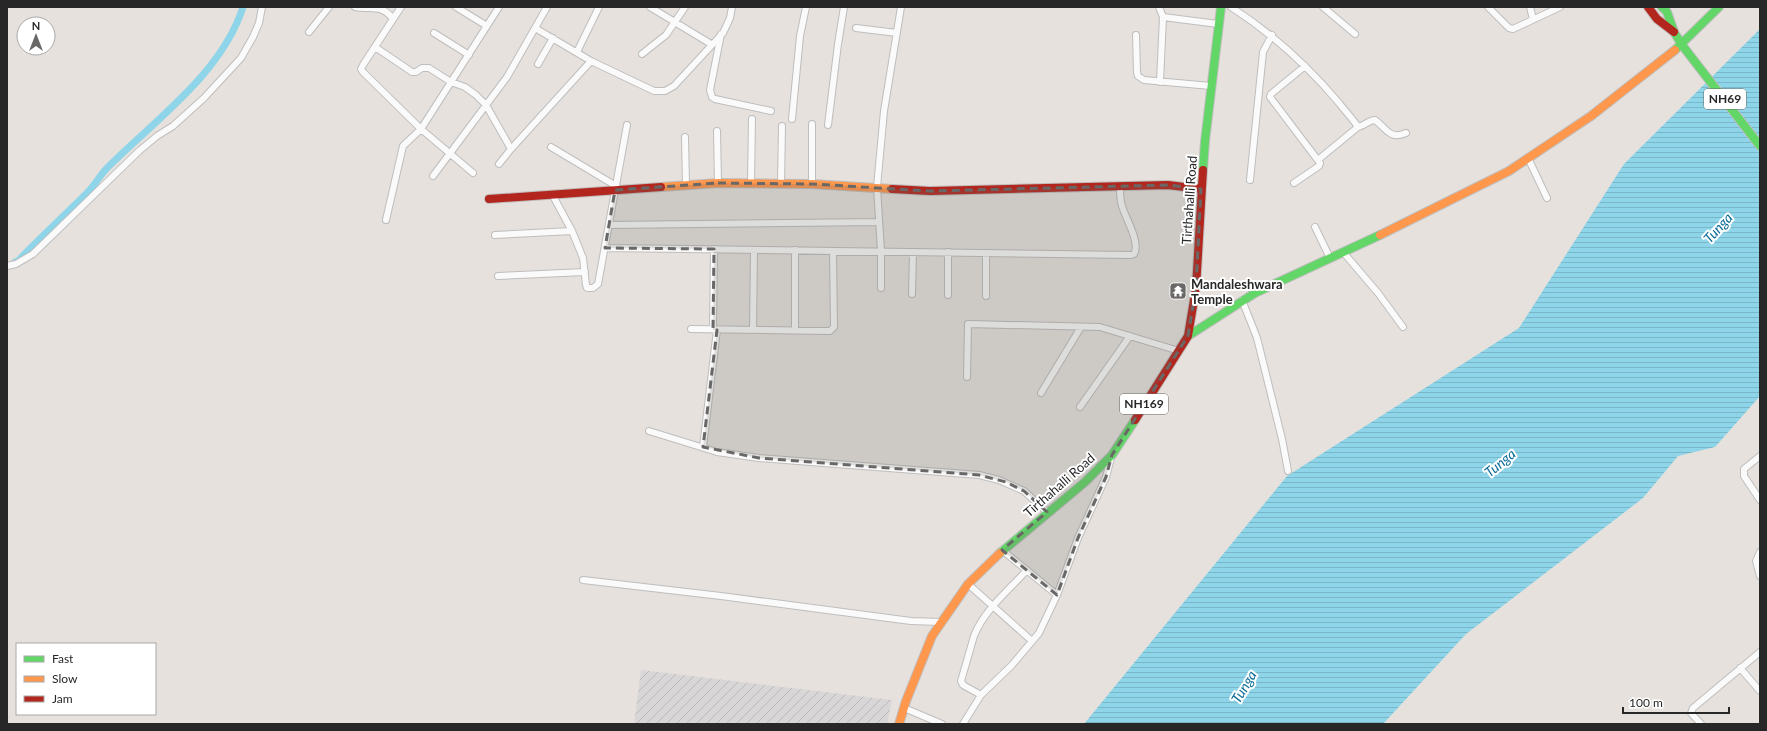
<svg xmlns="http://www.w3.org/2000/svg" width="1767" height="731" font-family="Lato,sans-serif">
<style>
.industrial{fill:url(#industrial-furrows)}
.water{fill:url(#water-rules)}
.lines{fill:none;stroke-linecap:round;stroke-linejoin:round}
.canal{stroke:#8ed5e9;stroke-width:7}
.street-casing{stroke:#bfbebe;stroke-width:8}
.fast-casing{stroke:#bfbebe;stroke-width:10}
.slow-casing{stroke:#bfbebe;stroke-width:10}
.jam-casing{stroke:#bfbebe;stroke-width:10}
.street{stroke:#fbfafa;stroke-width:6}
.fast{stroke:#63d668;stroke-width:8}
.slow{stroke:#ff974d;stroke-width:8}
.jam{stroke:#b3261e;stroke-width:8}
.marked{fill:#6a6866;fill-opacity:0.2;stroke:#6a6866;stroke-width:3;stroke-dasharray:8 5;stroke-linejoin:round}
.labels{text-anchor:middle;stroke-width:4;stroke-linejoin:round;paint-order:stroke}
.shield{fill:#fff;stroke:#686868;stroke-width:1}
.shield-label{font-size:12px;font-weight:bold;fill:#272727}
.street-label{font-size:13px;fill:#272727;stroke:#fff}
.poi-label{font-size:13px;font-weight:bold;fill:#272727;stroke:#fff;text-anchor:start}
.water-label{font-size:14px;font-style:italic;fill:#0b6c97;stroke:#fff}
</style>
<defs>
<pattern id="industrial-furrows" width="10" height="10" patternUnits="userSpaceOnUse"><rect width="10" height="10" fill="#d9d6d8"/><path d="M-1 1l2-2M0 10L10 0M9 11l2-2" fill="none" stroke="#bab8b9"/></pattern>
<pattern id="water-rules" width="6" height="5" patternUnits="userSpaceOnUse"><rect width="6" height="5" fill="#8ed5e9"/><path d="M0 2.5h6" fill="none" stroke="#7ab7c8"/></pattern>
</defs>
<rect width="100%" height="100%" fill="#e6e1dc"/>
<!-- industrial -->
<path class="industrial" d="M641,670l251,30 -5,24h-253z"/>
<!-- water -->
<path class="water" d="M1760,29v367l-45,51 -37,9 -35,42 -177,136 -83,90h-299l203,-248 232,-148 105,-164z"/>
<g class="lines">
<!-- canal -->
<path class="canal" d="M15,262l3,-1c22,-23 46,-45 69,-68 8,-8 13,-18 21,-26 47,-47 114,-94 135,-160"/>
<!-- street casing -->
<g class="street-casing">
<path id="street" d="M355,7c17,3 27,-3 38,12
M401,7l-38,58 -2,4 2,3 58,57 52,44
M456,7l31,19
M650,7l61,37
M1159,7l4,10 -3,65
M1231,7c42,27 76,58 108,96 6,8 14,16 19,24
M1323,7l32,27
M1488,7l21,21 4,1 47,-22
M1530,7l3,12
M1163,17l55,7
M535,28l56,33 63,30h11l9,-5 49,-53 7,-15 2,-11
M856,28l41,5
M309,32l20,-25
M434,33l35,22
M721,34l-11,56 2,7 3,2 56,12
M1136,35l1,37 1,4 6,4 67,6
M375,47l37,25h4l6,-4h7l22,14 14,5 11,8 10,10 25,44
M577,52l22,-45
M642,54l24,-19 19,-28
M538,64l15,-26
M792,119l8,-83 6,-29
M828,125l10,-81 6,-37
M717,131l1,52
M685,137l1,48
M551,147l65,39
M1528,158l19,40
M1319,159l39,-32c6,-1 11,-7 17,-7 12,9 15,20 31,13
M499,164l12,-15 80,-88
M433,176l74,-99 40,-70
M1250,180l13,-128 9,-17
M1294,183l25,-17 1,-3 -50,-66 1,-3 34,-28
M751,184l1,-65
M781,184l1,-58
M812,184v-60
M552,194l20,37 11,27 3,27 1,3h6l5,-4 29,-159
M386,220l17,-74 18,-17 78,-122
M609,225l270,-3
M1315,227l15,31
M495,235l77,-4
M605,248l526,7 3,-1c7,-11 -9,-37 -12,-48 -2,-6 -2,-13 -2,-19
M795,250v81
M1343,252l35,41 25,34
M986,253v43
M7,266l9,-2 17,-10 106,-103 18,-15 16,-10 31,-28 37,-40 12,-21 6,-14 3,-16
M498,276l87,-4
M881,288v-37l-4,-64 7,-76 17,-104
M912,294l1,-42
M948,295v-43
M1242,300l15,38 25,101 6,32
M691,329l139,2 4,-4 -1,-76
M713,330l1,-81
M753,330l1,-80
M967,377l1,-53 132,3 79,24
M1041,393l40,-66
M1080,407l50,-71
M649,431l68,21 42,6 220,17 20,5 25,11 23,21
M703,447l14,-117
M1760,456l-16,13v7l16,24
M1002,550l55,45
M1760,552l-4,9 4,15
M583,580l138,16 190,25 30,1
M968,584l64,57
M1740,668l20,23
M981,695l-18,-10 -2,-4 13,-45c10,-26 35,-46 53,-66
M904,708l38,16
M963,724l18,-29 31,-30 27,-32 18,-38 21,-57 28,-61 5,-19
M1701,724l-10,-11 2,-5 67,-56"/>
</g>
<!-- fast casing -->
<g class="fast-casing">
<path id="fast" d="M1662,7l5,5 7,20 8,13 78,101
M1675,50l44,-43
M1203,170l2,-29 16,-134
M1188,336l67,-43 125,-58
M1000,553l85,-71 27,-27 23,-35"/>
</g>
<!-- slow casing -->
<g class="slow-casing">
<path id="slow" d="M661,187l57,-4 94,1 80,5
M1380,235l129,-64 82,-55 84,-66
M899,724l7,-23 26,-65 36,-52 32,-31"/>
</g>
<!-- jam casing -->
<g class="jam-casing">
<path id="jam" d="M1648,7l9,12 17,13
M892,189l38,2 238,-6 33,4
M489,199l172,-12
M1135,420l53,-84 8,-48 7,-118"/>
</g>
<!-- street -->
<use href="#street" class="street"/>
<!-- fast -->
<use href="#fast" class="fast"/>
<!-- slow -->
<use href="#slow" class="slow"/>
<!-- jam -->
<use href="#jam" class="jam"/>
</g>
<!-- marked area -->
<path class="marked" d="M718,183l94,1 118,7 238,-6 33,4 -5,99 -8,48 -76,119 -6,22 -28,61 -21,57 -55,-45 45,-38 -23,-21 -18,-9 -27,-7 -220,-17 -56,-11 14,-117h-4l1,-81 -109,-1 10,-58z"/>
<!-- icons -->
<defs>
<g id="temple-square" transform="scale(0.9)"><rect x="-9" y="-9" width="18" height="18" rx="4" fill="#6a6866" stroke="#fff"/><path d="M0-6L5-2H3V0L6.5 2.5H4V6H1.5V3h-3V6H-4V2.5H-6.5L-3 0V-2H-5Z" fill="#fff"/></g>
</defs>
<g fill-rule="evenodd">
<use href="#temple-square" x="1178" y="291"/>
</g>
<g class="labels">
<!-- shield labels -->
<g class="shield">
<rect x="1704" y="89" width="42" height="20" rx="3"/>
<rect x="1120" y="394" width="48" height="20" rx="3"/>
</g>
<g class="shield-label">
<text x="1725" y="103">NH69</text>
<text x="1144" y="408">NH169</text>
</g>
<!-- street labels -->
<g class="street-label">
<text transform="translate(1189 200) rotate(-86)" y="5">Tirthahalli Road</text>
<text transform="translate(1059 485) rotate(-41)" y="5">Tirthahalli Road</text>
</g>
<!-- poi labels -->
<g class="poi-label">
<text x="1191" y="289">Mandaleshwara<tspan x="1191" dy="15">Temple</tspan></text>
</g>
<!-- water labels -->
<g class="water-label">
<text transform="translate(1718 228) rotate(-48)" y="5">Tunga</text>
<text transform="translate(1500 463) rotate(-40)" y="5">Tunga</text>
<text transform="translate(1244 687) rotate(-59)" y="5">Tunga</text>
</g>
</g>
<!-- border -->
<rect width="1767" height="731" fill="none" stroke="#272727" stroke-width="16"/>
<!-- legend -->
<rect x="16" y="643" width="140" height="72" fill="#ffffff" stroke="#a9a9a9"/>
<rect x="24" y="656" width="20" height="6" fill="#63d668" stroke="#a9a9a9"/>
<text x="52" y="663" font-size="12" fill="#272727">Fast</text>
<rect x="24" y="676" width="20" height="6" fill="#ff974d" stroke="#a9a9a9"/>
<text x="52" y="683" font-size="12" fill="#272727">Slow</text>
<rect x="24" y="696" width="20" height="6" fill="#b3261e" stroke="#a9a9a9"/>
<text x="52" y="703" font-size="12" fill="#272727">Jam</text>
<!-- north arrow -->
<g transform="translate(36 36)"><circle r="19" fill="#ffffff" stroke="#a9a9a9"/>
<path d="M0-3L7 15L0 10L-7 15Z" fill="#6a6866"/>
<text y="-6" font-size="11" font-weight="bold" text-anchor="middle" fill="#272727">N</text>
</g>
<!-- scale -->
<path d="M1623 707v6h106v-6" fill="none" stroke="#272727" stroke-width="2"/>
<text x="1629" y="707" font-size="12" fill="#272727" stroke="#ffffff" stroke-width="3" paint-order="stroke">100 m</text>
</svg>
